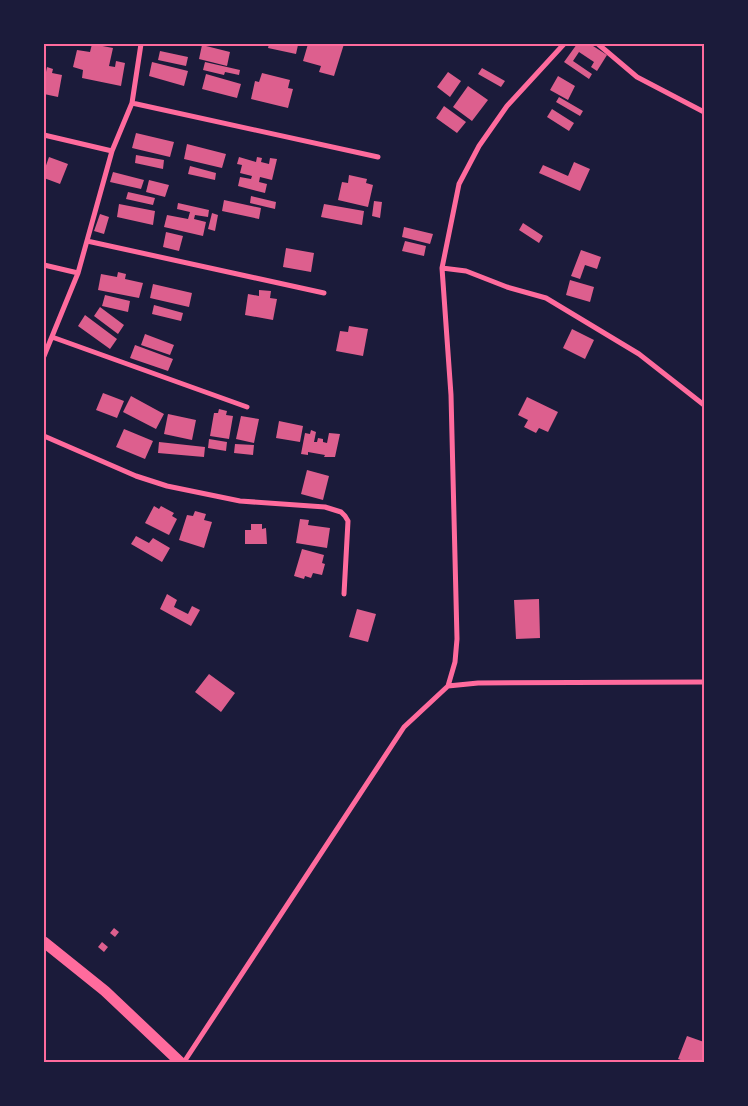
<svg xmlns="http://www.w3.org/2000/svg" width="748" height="1106" font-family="Georgia,serif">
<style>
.building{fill:#dd5f8e}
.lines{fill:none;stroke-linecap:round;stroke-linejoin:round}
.minor{stroke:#ff6b9d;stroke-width:5}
.trunk{stroke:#ff6b9d;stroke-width:11}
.neatline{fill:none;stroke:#ff6b9d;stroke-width:2}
</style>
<rect width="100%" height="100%" fill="#1b1b3a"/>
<!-- building -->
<path class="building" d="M92,44l21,4 -4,18 6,1 1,-6 9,2 -4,23 -39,-8 1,-8 -10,-3 4,-17 13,2z
M269,44h25l4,1 -2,9 -28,-6z
M308,44h36l-10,32 -15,-4 2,-6 -18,-5z
M577,44h13l17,11 -10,16 -6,-4 3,-5 -15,-10 -6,9 19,13 -3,5 -25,-17z
M202,45l28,7 -3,14 -28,-7z
M160,51l28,6 -2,9 -28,-6z
M152,62l36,9 -4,15 -35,-10z
M205,62l35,8 -1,5 -14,-3 -1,3 -21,-5z
M47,67l6,2 -1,4 10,2 -4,22 -14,-3v-22h2z
M482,68l23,13 -4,6 -23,-13z
M448,72l13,9 -11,16 -13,-10z
M262,73l28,7 -2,8 5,1 -5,19 -37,-9 4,-18 4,1z
M206,74l35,10 -4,14 -35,-9z
M558,76l17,10 -7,14 -18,-10z
M468,86l20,14 -16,21 -19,-14z
M559,97l24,14 -3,5 -24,-14z
M444,106l22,16 -9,11 -21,-15z
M552,109l22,14 -5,8 -22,-14z
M136,133l38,9 -4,15 -38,-9z
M187,144l39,10 -4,14 -38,-9z
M136,155l28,5 -1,9 -28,-6z
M49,157l19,7 -8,20 -16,-6v-7z
M239,157l17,5 1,-5 5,1 -1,4 8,2 1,-6 7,1 -5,21 -12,-3 -1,5 8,2 -2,9 -27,-7 2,-9 11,2 1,-3 -12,-3 2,-8 -5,-1z
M574,162l16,7 -10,22 -41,-18 4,-8 25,11z
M190,166l26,7 -1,7 -27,-6z
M113,172l31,8 -3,9 -31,-7z
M349,175l18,4 -1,4 7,2 -5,22 -30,-7 4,-18 6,1z
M149,180l20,5 -4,12 -19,-5z
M128,192l27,6 -2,7 -27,-6z
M251,196l25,6 -1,7 -25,-6z
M224,200l37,8 -2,11 -37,-8z
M374,201l8,1 -2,16 -8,-2z
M178,203l31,7 -1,7 -13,-2 -1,4 12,3 -3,14 -39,-9 3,-12 21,4 2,-7 -13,-3z
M119,204l36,7 -2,14 -36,-8z
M324,204l40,7 -2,14 -41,-8z
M212,213l6,2 -3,16 -7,-2z
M100,214l9,3 -5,17 -10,-3z
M523,223l20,13 -4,7 -20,-13z
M404,227l29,7 -3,10 -28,-7z
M166,232l17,4 -4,15 -16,-4z
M405,241l21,5 -2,10 -22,-5z
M286,248l28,5 -3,19 -28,-5z
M581,250l20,7 -4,12 -12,-4 -5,14 -9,-3z
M118,272l8,2 -1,5 18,4 -4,15 -41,-8 3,-16 16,3z
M570,280l24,7 -4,15 -24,-7z
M153,284l39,9 -3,14 -39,-9z
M259,290l12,1 -1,7 7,1 -4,21 -28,-5 3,-21 11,2z
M105,295l25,6 -2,11 -26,-6z
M154,305l29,8 -2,8 -29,-7z
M100,307l24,18 -6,9 -24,-18z
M85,315l32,24 -7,10 -32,-23z
M349,326l19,3 -5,27 -27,-5 4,-20 8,1z
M572,329l22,11 -9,19 -22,-11z
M145,334l29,11 -4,10 -29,-10z
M135,345l38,14 -5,12 -38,-13z
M103,393l21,8 -7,17 -21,-8z
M131,396l33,18 -8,15 -33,-17z
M527,397l31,15 -10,20 -9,-4 -3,5 -12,-6 4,-7 -10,-5z
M219,409l8,2 -1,4 7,1 -4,23 -19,-3 4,-23h4z
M168,414l28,6 -4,20 -28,-6z
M241,416l18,3 -5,24 -18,-4z
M279,421l24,5 -3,16 -24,-4z
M124,429l29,12 -8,18 -29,-12z
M311,430l5,2 -2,10h3l1,-4 5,1v3l4,1 2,-10 11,1 -5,23h-11l1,-2 -17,-3v3l-7,-1 4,-21 5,1z
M209,439l18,3 -1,9 -18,-3z
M159,442l46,5 -1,10 -46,-4z
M235,444l19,1 -1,10 -19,-2z
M307,470l22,6 -6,24 -22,-6z
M154,506l5,3 2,-3 13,7 -2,3 5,3 -8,16 -24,-12z
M195,511l11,3 -2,6 8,2 -8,26 -25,-8 8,-25 6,1z
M300,519l9,1 -1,5 22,3 -3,20 -31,-5z
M251,524h11v5l4,-1 1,16h-22v-14h6z
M136,536l13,7 4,-5 17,10 -8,14 -31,-18z
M302,549l22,6 -2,8 3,1 -3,11 -9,-2 -2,5 -6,-2 -1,3 -10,-3z
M167,594l10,6 -3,7 14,7 4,-8 8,4 -9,16 -31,-17z
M539,599l1,39 -24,1 -2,-39z
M357,609l19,5 -8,28 -19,-5z
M209,674l26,19 -14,19 -26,-20z
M114,928l5,4 -4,5 -5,-4z
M102,942l6,5 -4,5 -6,-5z
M687,1036l17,6v20h-18l-8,-3z"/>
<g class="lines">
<!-- minor -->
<path class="minor" d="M598,44l39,33 67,35
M132,103l246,54
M44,135l68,16 -34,122 -34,83
M112,151l20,-48 9,-59
M87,241l237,52
M44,265l34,8
M442,268l24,3 41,16 39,11 93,56 65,51
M52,337l195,70
M44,436l92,40 31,10 73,15 85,6 16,5 4,4 3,5 -4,73
M448,686l7,-24 2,-23 -6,-244 -9,-127 17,-84 20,-38 28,-40 57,-62
M184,1062l220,-335 44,-41 30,-3 226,-1"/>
<!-- trunk -->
<path class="trunk" d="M44,942l61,49 75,71"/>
</g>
<!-- border -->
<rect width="748" height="1106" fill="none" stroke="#1b1b3a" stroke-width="90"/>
<rect x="45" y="45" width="658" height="1016" class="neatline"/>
</svg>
